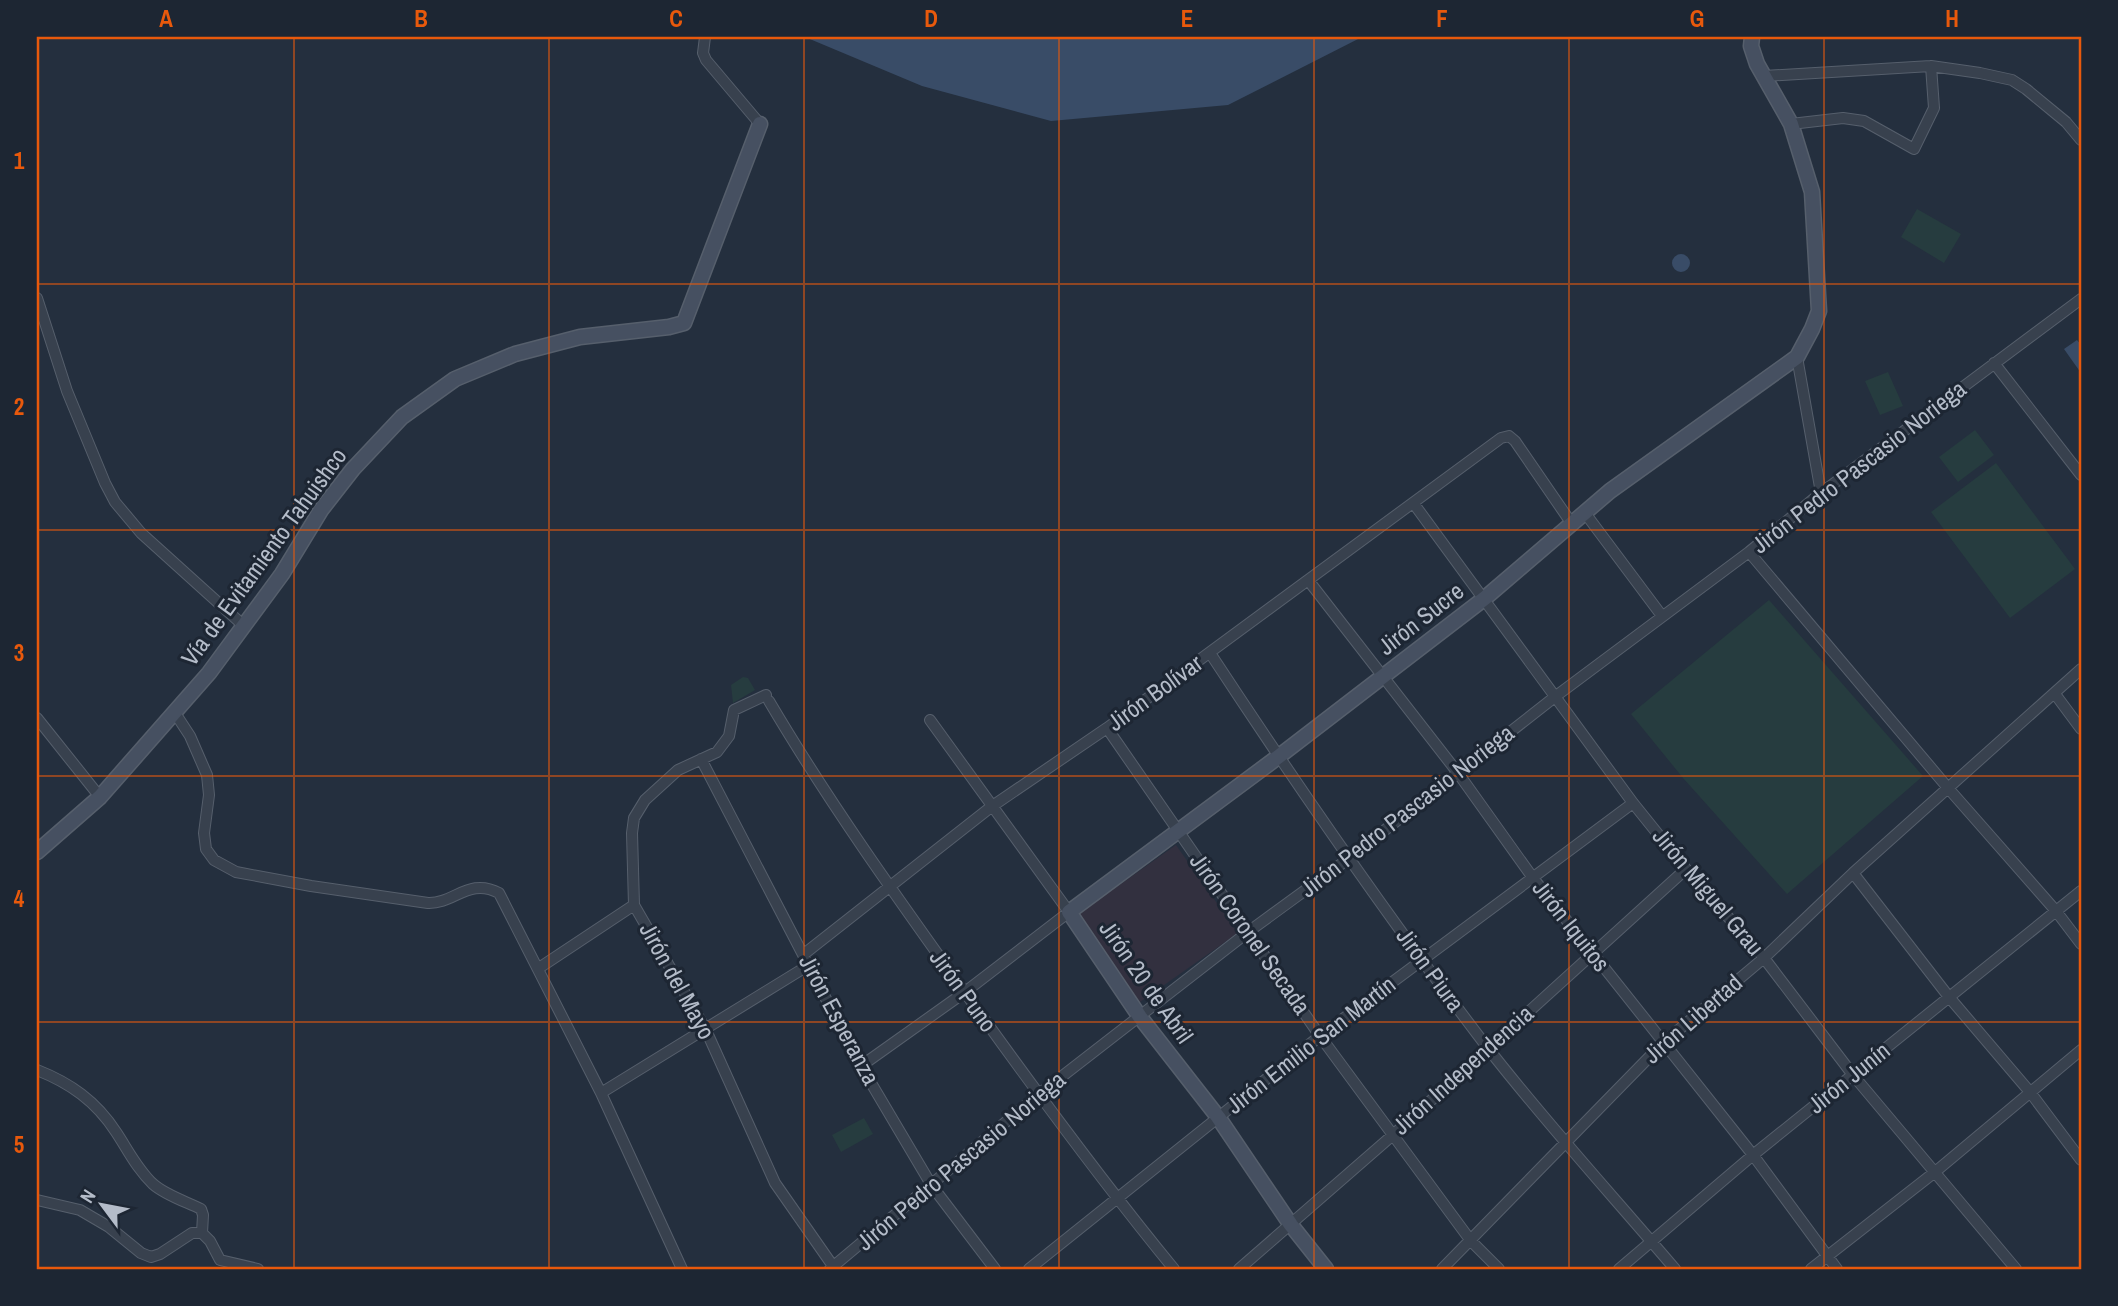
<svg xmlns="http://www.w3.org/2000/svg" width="2118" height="1306" font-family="'Archivo Narrow',sans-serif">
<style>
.medical{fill:#32303f}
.green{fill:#263c3f}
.water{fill:#394c67}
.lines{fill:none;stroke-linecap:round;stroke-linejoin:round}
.street-casing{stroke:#565f6c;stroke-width:12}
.secondary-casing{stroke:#565f6c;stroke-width:17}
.street{stroke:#38414e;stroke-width:10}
.secondary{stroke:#465061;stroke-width:14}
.grid{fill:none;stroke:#e8590c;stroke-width:2;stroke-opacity:0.55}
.labels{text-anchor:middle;stroke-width:6;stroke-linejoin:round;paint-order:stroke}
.street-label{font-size:24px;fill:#b4bcc9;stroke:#1d2633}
.neatline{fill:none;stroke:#e8590c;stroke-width:2.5}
.grid-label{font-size:23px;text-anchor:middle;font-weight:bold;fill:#e8590c}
</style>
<rect width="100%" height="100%" fill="#242f3e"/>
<!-- medical -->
<path class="medical" d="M1176,845l62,88 -98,69 -3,-1 -57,-86 1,-3z"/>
<!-- green -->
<path class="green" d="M1917,209l44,25 -17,29 -43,-26z
M1888,372l15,34 -23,9 -15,-34z
M1975,430l19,25 -36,27 -19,-25z
M1996,463l79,106 -65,49 -79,-106z
M1769,600l154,176 -136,118 -104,-116 -52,-64z
M743,677l5,1 7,12 -22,13 -2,-18z
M864,1118l9,16 -32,18 -9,-17z"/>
<!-- water -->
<path class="water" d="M805,37h557l-134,68 -177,16 -129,-35z
M1672 263a9 9 0 1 1 18 0a9 9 0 1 1-18 0Z
M2077,340l4,5v28l-17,-24z"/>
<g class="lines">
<!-- street casing -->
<g class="street-casing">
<path id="street" d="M705,37l-2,16 3,7 54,64
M1764,76l167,-10 49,7 32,7 14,9 40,33 15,18
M1791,124l52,-6 21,3 50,28 20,-41 -3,-42
M37,298l30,93 38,92 10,19 26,31 103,93
M1797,357l24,136
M1994,363l87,112
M1414,504l219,299 53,66 78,89 89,117 163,194
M1585,513l77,103
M1749,552l199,236 108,123 25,33
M1308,580l150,193 75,105 220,277 84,114
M1210,653c88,134 179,266 277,394 59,76 125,148 188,222
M2055,694l26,35
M766,695l-32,15 -5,26 -12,16 -39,18 -33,30 -11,18 -2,15 2,72 71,123 70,155 60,86
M769,701c59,100 127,195 195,290 68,95 136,188 210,278
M175,713l15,23 17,39 2,20 -5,38 2,16 8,11 22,12 75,14 117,17c26,1 41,-26 71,-10l102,200 81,176
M37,718l63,79
M1107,728l213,308 151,205 28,28
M701,759l160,307 71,120 63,83
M1853,873l96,124 81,95 51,68
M804,954l187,-147 116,-79 394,-290 8,-2 6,5 57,83
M539,968l95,-63
M861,1066l104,-74 104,-80 -139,-192
M37,1070c33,13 59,31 79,62 12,18 21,37 37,52 12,11 34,18 48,25l2,6 -1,18
M601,1093l208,-128
M37,1200l43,10 29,17 32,26 10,4 9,-3 32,-21h10l8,8 10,19 38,9
M830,1269l208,-174 210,-163 100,-73 208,-163 193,-144 72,-59 260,-194
M1029,1269l291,-233 313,-233
M1239,1269l155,-135 292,-265
M1442,1269l221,-226 101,-85 89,-85 228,-204
M1619,1269l134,-114 328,-264
M1811,1269l124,-97 146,-122"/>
</g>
<!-- secondary casing -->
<g class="secondary-casing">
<path id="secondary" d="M37,852l63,-55 109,-124 73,-99 39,-64 32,-41 49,-52 53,-38 60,-25 65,-17 89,-10 15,-4 76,-199
M1326,1269l-35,-44 -73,-108 -78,-100 -71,-105 209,-155 207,-159 125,-107 187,-134 15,-28 7,-18 -7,-119 -21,-68 -34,-60 -6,-18 1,-9"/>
</g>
<!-- street -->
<use href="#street" class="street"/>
<!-- secondary -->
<use href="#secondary" class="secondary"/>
</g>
<!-- grid -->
<path class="grid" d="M294,37v1232M549,37v1232M804,37v1232M1059,37v1232M1314,37v1232M1569,37v1232M1824,37v1232M37,284h2044M37,530h2044M37,776h2044M37,1022h2044"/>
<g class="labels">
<!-- street labels -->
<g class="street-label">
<text transform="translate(1859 467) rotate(-38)" y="8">Jirón Pedro Pascasio Noriega</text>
<text transform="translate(264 557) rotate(-54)" y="8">Vía de Evitamiento Tahuishco</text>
<text transform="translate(1421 619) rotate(-38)" y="8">Jirón Sucre</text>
<text transform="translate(1155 693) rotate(-36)" y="8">Jirón Bolívar</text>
<text transform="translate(1407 811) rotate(-38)" y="8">Jirón Pedro Pascasio Noriega</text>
<text transform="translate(1708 892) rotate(50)" y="8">Jirón Miguel Grau</text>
<text transform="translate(1571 926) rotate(52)" y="8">Jirón Iquitos</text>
<text transform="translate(1250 934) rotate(55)" y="8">Jirón Coronel Secada</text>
<text transform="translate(1430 970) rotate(54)" y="8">Jirón Piura</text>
<text transform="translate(677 981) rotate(61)" y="8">Jirón del Mayo</text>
<text transform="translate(1146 982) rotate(55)" y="8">Jirón 20 de Abril</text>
<text transform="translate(963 991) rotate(54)" y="8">Jirón Puno</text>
<text transform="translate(1693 1019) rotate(-41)" y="8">Jirón Libertad</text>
<text transform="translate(839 1020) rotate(62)" y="8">Jirón Esperanza</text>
<text transform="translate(1311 1045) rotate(-38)" y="8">Jirón Emilio San Martín</text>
<text transform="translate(1463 1070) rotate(-42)" y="8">Jirón Independencia</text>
<text transform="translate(1849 1078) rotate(-39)" y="8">Jirón Junín</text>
<text transform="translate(961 1161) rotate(-40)" y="8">Jirón Pedro Pascasio Noriega</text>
</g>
</g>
<!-- border -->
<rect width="2118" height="1306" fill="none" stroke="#1d2633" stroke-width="77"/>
<!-- north arrow -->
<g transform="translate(102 1205) rotate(302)" stroke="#1d2633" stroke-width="5" paint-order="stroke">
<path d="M0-5L12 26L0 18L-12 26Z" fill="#b4bcc9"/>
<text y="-10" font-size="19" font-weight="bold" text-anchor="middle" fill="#b4bcc9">N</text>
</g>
<rect x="38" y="38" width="2042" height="1230" class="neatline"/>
<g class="grid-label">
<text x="166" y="27">A</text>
<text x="421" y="27">B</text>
<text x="676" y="27">C</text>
<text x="931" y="27">D</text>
<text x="1187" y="27">E</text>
<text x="1442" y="27">F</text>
<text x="1697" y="27">G</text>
<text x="1952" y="27">H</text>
<text x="19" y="169">1</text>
<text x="19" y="415">2</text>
<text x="19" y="661">3</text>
<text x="19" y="907">4</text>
<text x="19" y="1153">5</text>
</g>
</svg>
